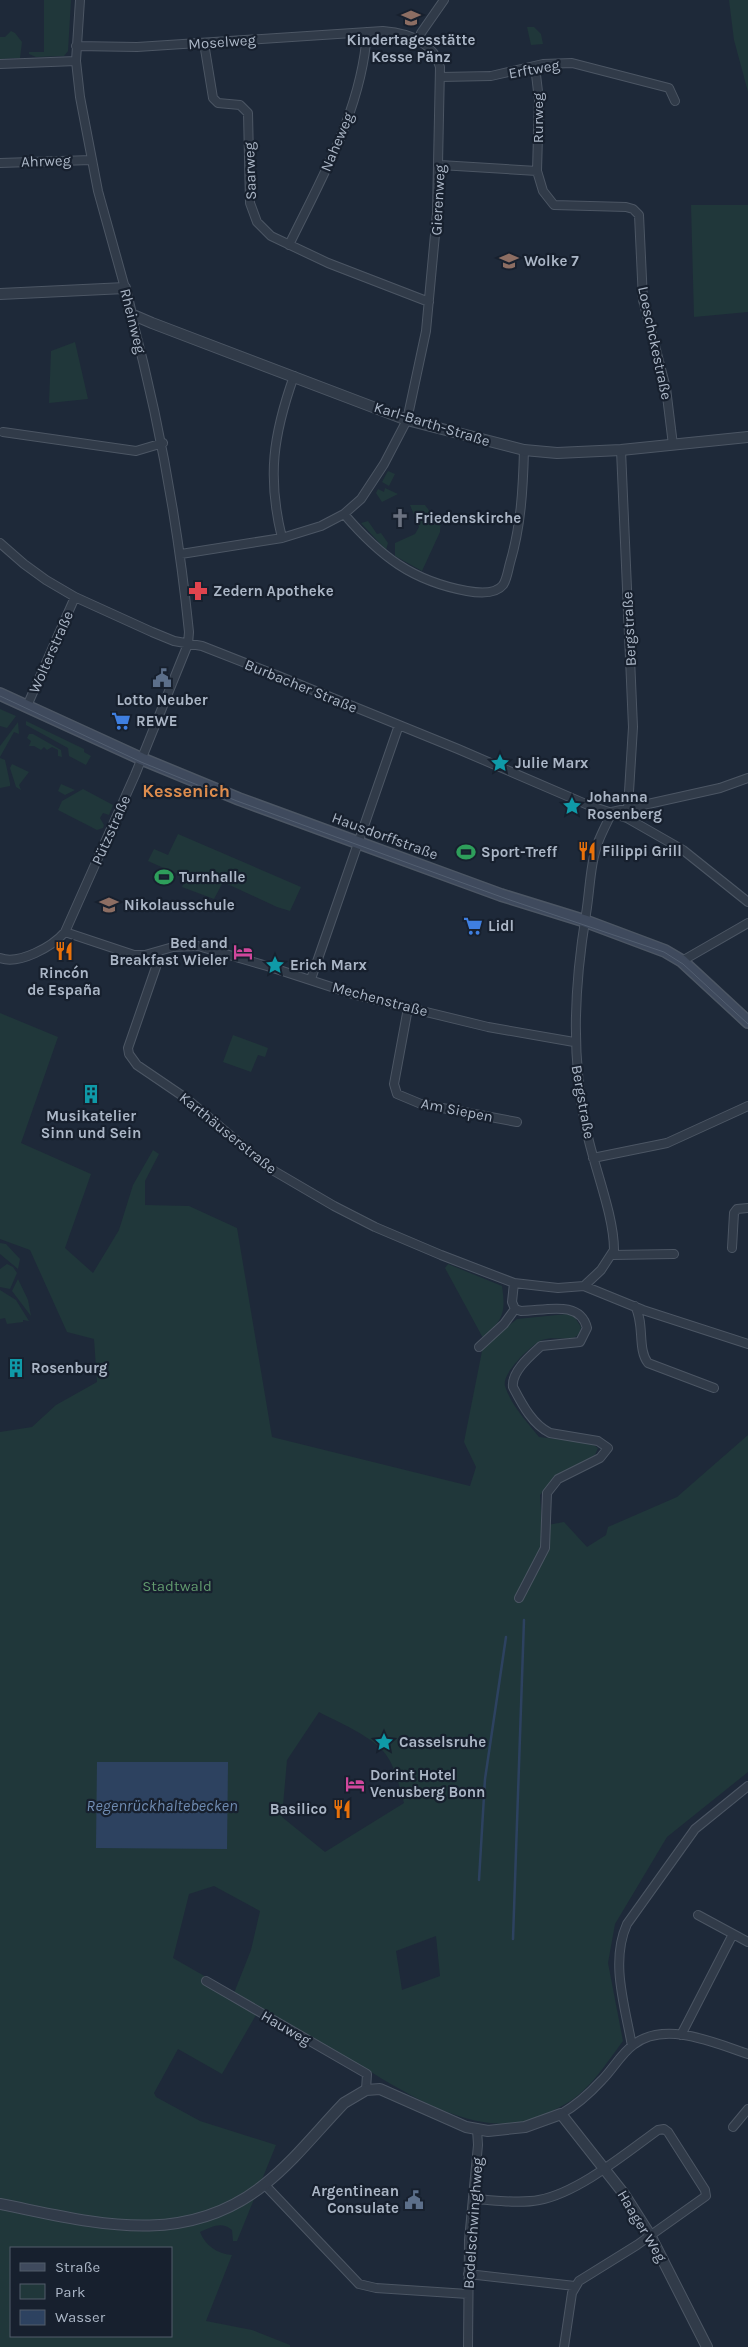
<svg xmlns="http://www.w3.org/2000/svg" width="748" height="2347" font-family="Karla,sans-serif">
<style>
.green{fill:#20373a;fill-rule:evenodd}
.water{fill:#2d4260}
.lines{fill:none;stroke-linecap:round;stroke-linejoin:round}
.stream{stroke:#2d4260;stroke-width:2.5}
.minor-casing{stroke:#4c5664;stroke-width:10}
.tertiary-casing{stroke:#4c5664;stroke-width:12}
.secondary-casing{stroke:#4c5664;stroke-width:14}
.minor{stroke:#313b49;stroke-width:8}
.tertiary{stroke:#313b49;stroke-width:10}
.secondary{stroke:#3f4a5d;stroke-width:11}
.tram{stroke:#535f71;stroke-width:1}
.labels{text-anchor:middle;stroke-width:4.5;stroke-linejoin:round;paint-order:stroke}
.poi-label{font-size:15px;font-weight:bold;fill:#abb6c6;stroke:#17202e;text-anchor:start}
.street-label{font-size:15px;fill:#abb6c6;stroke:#17202e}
.park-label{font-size:15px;fill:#61996e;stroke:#17202e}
.water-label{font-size:16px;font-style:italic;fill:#708cb2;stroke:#17202e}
.quarter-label{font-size:18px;font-weight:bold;fill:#de8d4e;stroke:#17202e}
</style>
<rect width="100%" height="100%" fill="#1e2939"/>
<!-- green -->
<path class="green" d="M44,0h27l-3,51 -4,5 -28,1 -7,-3v-2h15z
M729,0h19v92l-14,-52z
M527,27h7l7,7 2,10 -12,1z
M11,31l4,2 7,9 -2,16 -20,1v-22h5z
M691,205h57v107l-54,5z
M75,342l13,57 -39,4 2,-52z
M388,471l7,3 -6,12 -7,-4z
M385,488l13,6 -16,8 -6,-9 2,-4 6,3z
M410,505h15l6,8 10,3 -1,16 -18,39 -27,-15v-13l20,-9 4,-7z
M368,521l9,13 4,-1 7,10 -2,7 -25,-27z
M0,709l16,7 -9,12 -7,-2z
M26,721l58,28v3l7,4 -5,9 -17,-9 -1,-8 -42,-23z
M18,722l1,12 -5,-2 -14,25v-11z
M29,734h4l28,16 1,7 -4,-1v-6l-6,-3 -5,3 -3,-3 -3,3 -7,-4h-5l2,-5 -4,-3z
M0,758l5,2 5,23v3l-10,2z
M12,764l17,8 -10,13 2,5 -5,-3 -6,-19z
M61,784l14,6 -10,5 -7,-4z
M83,789l30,16 -4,10 -6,-2 -3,5 4,7 -1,3 -6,2 -39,-20 4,-9z
M178,834l123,53 -11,24 -13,-4 -54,-25 -9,17 -32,-12 4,-9 -38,-17 6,-12 14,6z
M0,1013l58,24 -37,106 70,31 -26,74 28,25 26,-43 14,-45 20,-35 6,4 -14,27v24l44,1 48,22 35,209 198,49 6,-19 -12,-25 19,-96 34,-27 50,-5 7,2 7,11c-1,5 -3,10 -9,11 -10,2 -20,-2 -30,2 -11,5 -41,34 -37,46 6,19 22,36 34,51l52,6 7,5 -3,7 -41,25 -14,15 2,31 22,-4 23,25 19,-12 2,-8 69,-30 71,-62v337l-81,65 -52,87 -7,39 15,78c-16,21 -33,49 -56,62 -17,10 -41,21 -61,21 -54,0 -105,-34 -150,-61 -32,-18 -64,-37 -96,-55l-38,66 -44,-25 -24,44 2,4 44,24 76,24 -39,96h-4l-1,-11c-11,-9 -20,-3 -32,2 5,13 17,22 32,23l-26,66 46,9 38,15v2h-290v-915l32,-5 24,-22 41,-23 -3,-43 -27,-7 -37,-82 -30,-11zM319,1712c19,10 50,23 64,39 12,13 16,35 21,52l-79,49 -43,-35 5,-57zM214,1886l46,25 -9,39 -17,43 -61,-35 16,-64zM436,1936l4,40 -38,14 -6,-39zM11,2248h160v88h-160z
M233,1035l35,13 -3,9 -7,-2 -7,17 -28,-10z
M0,1243l6,1 14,15 -2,10 -18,-15z
M7,1264l6,3 4,6 -7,16 -10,-2v-18z
M448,1264l54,22c4,27 1,34 -19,52l-38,-70z
M18,1279l10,21 3,16 -19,-25z
M0,1290l16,10 13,21 -6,-1v2l-16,2 -2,-6 -5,1z"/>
<!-- water -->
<path class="water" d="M97,1762h131l-1,87 -131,-1z"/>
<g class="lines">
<!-- stream -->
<path class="stream" d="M479,1880l6,-101 21,-142
M513,1939l11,-319"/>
<!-- minor casing -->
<g class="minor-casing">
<path id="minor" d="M80,0l-4,61 4,36 18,94 27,97
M419,40l2,-7 23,-33
M204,43l9,55 5,5 22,2 8,8 2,90 7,19 14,14 57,27 101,39
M76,46l61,1 246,-16c25,2 50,10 57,36l-3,146 -11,118 -19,89 -23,44 -23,35 -17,15 -23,12 -39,12 -101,16
M0,64l76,-3
M535,66l4,34 -2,71
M441,77l50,-1 52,-12 29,-1 97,25 6,13
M0,163l91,-3
M440,165l97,6 6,20 11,14 72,2 7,2 6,6 4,85 23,88 7,57
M289,245c33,-68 73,-136 78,-213
M3,432l133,19 27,-8
M621,450l12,277 -5,81
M344,514c36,42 68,67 123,77 11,2 28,4 36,-6 4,-6 5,-15 7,-22 11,-37 13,-74 14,-113
M282,538c-15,-61 -9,-103 12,-162
M0,543l24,21 22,16 29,17 77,35 22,9 28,5 79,31 177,72 130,56 39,13 56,32 65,52
M27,706l48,-109
M612,812l108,-24 28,-10
M65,932l69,23h11l28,-8 25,-1 69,20 89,29 132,32 86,15
M158,952l-2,15 -28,81 1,6 8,11 50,34 82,69 65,38 41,21 66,28 73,28 44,5 26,-2 17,-16 13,-20c0,-36 -21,-85 -28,-122 -15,-73 -12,-140 0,-214 4,-24 4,-52 13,-74 4,-10 9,-19 13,-28
M0,958c19,7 52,-11 65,-26l70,-157 53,-131 1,-12c-11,-108 -30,-213 -58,-318
M682,961l66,-38
M311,979l88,-254
M408,1008l-14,76 3,10 24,10 96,18
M593,1158l74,-15 81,-37
M732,1248l2,-35 3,-4 11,-1
M612,1255l62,-1
M514,1283l-2,19 3,7
M584,1286l59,24 105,34
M635,1306c10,18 2,43 13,57l66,25
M515,1309l6,2c23,0 59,-12 66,17l-7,14 -39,4c-11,10 -30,26 -28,41 9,17 19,37 37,46l48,8 10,7 -8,10 -42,21 -11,14 -2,55 -26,50
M479,1347l25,-23 11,-15
M698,1915l50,27
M206,1981l161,93 -1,16
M681,2035l52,-101
M632,2046c-7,-40 -22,-84 -5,-122l68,-95 53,-43
M561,2114c16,-9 29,-21 41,-34 11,-11 19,-26 31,-35 32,-25 82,-2 115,9
M733,2127l15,-18
M264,2184l95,100 17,4 92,6
M474,2199c20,1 45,5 65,1 39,-7 87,-47 119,-70l6,-1 4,3 37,58 1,6 -69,49 -58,36 -7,12 -8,54
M468,2274l107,12
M468,2347l1,-107 9,-95 -1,-16"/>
</g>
<!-- tertiary casing -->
<g class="tertiary-casing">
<path id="tertiary" d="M0,294l125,-6 6,26 21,9 255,97 117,30 33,3 64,-3 127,-13
M0,2204c92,18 183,46 265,-20 29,-23 53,-54 79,-81l22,-13 14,-1 86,38 22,4 37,-4 36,-13 63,80 26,41 57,112"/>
</g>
<!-- secondary casing -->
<g class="secondary-casing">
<path id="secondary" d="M0,694l142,65 97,40 262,96 84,26 80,30 17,10 66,61"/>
</g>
<!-- minor -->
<use href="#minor" class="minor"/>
<!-- tertiary -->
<use href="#tertiary" class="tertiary"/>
<!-- secondary -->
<use href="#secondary" class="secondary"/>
<!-- tram -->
<path class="tram" d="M0,696l141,66 96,39 270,98 157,53 19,12 65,60"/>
</g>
<!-- icons -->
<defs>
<g id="school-bare" transform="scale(1.5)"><path d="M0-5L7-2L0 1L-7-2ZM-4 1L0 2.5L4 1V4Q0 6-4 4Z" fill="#8d6e63" stroke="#17202e" stroke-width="2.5" paint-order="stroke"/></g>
<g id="church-bare" transform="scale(1.5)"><path d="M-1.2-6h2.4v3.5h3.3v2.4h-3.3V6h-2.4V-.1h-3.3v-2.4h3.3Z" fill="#6b7280" stroke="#17202e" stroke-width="2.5" paint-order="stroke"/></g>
<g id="pharmacy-bare" transform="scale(1.5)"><path d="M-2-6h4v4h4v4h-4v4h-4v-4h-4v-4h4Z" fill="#e0444e" stroke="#17202e" stroke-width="2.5" paint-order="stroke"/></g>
<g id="civic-bare" transform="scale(1.5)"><path d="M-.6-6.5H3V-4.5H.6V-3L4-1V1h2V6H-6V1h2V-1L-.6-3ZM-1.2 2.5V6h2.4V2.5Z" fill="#5c6f8a" stroke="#17202e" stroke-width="2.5" paint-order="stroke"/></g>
<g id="supermarket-bare" transform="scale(1.5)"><path d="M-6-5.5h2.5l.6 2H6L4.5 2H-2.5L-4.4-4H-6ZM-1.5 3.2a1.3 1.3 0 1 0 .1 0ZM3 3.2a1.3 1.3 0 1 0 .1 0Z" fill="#3f7fe0" stroke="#17202e" stroke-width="2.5" paint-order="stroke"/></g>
<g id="sight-bare" transform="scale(1.5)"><path d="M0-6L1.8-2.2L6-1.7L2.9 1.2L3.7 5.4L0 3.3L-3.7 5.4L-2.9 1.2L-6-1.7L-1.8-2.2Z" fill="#0f9aa8" stroke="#17202e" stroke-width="2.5" paint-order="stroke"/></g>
<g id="restaurant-bare" transform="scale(1.5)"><path d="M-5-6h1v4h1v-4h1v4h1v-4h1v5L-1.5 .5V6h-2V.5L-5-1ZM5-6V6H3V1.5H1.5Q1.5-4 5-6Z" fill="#e8710a" stroke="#17202e" stroke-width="2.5" paint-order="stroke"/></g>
<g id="stadium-bare" transform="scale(1.5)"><path d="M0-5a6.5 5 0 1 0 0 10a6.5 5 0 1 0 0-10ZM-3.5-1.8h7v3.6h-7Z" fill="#2e9e5b" stroke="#17202e" stroke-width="2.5" paint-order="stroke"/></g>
<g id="hotel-bare" transform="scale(1.5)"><path d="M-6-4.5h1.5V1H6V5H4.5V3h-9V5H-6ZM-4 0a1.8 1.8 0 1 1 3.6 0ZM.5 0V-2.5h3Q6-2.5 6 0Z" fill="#d1479c" stroke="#17202e" stroke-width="2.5" paint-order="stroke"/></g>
<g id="building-bare" transform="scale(1.5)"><path d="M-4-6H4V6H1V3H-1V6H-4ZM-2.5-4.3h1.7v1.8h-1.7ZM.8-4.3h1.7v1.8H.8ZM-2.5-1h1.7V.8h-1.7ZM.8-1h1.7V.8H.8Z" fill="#0f9aa8" stroke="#17202e" stroke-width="2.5" paint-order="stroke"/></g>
</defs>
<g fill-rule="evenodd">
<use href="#school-bare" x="411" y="18"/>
<use href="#school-bare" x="509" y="261"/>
<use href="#church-bare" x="400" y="518"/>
<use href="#pharmacy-bare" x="198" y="591"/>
<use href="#civic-bare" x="162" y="678"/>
<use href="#supermarket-bare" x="121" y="721"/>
<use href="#sight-bare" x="500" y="763"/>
<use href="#sight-bare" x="572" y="806"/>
<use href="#restaurant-bare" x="587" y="851"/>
<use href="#stadium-bare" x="466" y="852"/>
<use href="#stadium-bare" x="164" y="877"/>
<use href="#school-bare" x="109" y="905"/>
<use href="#supermarket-bare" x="473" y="926"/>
<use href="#restaurant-bare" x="64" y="951"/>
<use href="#hotel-bare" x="243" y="952"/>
<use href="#sight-bare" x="275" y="965"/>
<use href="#building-bare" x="91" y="1094"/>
<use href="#building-bare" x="16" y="1368"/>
<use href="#sight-bare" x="384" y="1742"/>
<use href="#hotel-bare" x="355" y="1784"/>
<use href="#restaurant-bare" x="342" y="1809"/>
<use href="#civic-bare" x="414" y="2200"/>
</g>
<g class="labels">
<!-- poi labels -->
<g class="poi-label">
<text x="411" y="45" text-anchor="middle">Kindertagesstätte<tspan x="411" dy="17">Kesse Pänz</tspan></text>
<text x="524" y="266">Wolke 7</text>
<text x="415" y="523">Friedenskirche</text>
<text x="213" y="596">Zedern Apotheke</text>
<text x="162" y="705" text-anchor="middle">Lotto Neuber</text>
<text x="136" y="726">REWE</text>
<text x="515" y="768">Julie Marx</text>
<text x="587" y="802">Johanna<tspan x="587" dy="17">Rosenberg</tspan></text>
<text x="602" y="856">Filippi Grill</text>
<text x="481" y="857">Sport-Treff</text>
<text x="179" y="882">Turnhalle</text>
<text x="124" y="910">Nikolausschule</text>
<text x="488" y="931">Lidl</text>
<text x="228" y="948" text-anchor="end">Bed and<tspan x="228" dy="17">Breakfast Wieler</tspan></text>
<text x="290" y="970">Erich Marx</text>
<text x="64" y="978" text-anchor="middle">Rincón<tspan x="64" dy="17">de España</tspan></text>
<text x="91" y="1121" text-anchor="middle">Musikatelier<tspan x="91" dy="17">Sinn und Sein</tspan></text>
<text x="31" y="1373">Rosenburg</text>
<text x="399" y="1747">Casselsruhe</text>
<text x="370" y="1780">Dorint Hotel<tspan x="370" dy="17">Venusberg Bonn</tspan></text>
<text x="327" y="1814" text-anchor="end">Basilico</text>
<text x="399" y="2196" text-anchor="end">Argentinean<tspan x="399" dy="17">Consulate</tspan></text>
</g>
<!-- street labels -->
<g class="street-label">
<text transform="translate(222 42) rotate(-4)" y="5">Moselweg</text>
<text transform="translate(534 69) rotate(-10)" y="5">Erftweg</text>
<text transform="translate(538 118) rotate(-90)" y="5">Rurweg</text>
<text transform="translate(337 142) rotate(-67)" y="5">Naheweg</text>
<text transform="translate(46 161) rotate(-2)" y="5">Ahrweg</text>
<text transform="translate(250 171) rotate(-92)" y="5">Saarweg</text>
<text transform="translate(438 200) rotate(-87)" y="5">Gierenweg</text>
<text transform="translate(133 321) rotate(76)" y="5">Rheinweg</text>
<text transform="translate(655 343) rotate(78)" y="5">Loeschckestraße</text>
<text transform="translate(432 424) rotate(17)" y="5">Karl-Barth-Straße</text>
<text transform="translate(629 629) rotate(-93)" y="5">Bergstraße</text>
<text transform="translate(51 652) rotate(-66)" y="5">Wolterstraße</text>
<text transform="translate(301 686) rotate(22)" y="5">Burbacher Straße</text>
<text transform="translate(111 830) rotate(-66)" y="5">Pützstraße</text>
<text transform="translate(385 836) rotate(20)" y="5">Hausdorffstraße</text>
<text transform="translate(380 999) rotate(15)" y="5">Mechenstraße</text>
<text transform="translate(583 1102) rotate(80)" y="5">Bergstraße</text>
<text transform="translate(457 1110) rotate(11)" y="5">Am Siepen</text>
<text transform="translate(228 1133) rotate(39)" y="5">Karthäuserstraße</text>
<text transform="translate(286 2028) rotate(30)" y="5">Hauweg</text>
<text transform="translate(473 2223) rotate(-86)" y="5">Bodelschwinghweg</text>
<text transform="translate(642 2226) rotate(59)" y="5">Haager Weg</text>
</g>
<!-- park labels -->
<g class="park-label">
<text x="177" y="1591">Stadtwald</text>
</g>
<!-- water labels -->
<g class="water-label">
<text x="162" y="1811">Regenrückhaltebecken</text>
</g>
<!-- quarter labels -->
<g class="quarter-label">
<text x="186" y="797">Kessenich</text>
</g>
</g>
<!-- legend -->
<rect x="10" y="2247" width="162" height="90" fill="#17202e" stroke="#525c6b"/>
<rect x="20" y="2263" width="25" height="8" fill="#3f4a5d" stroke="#525c6b"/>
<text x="55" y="2272" font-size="15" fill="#abb6c6">Straße</text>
<rect x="20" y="2284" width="25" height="15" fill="#20373a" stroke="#525c6b"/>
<text x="55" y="2297" font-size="15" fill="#abb6c6">Park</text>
<rect x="20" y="2310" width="25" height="15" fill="#2d4260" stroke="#525c6b"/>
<text x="55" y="2322" font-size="15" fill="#abb6c6">Wasser</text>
</svg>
